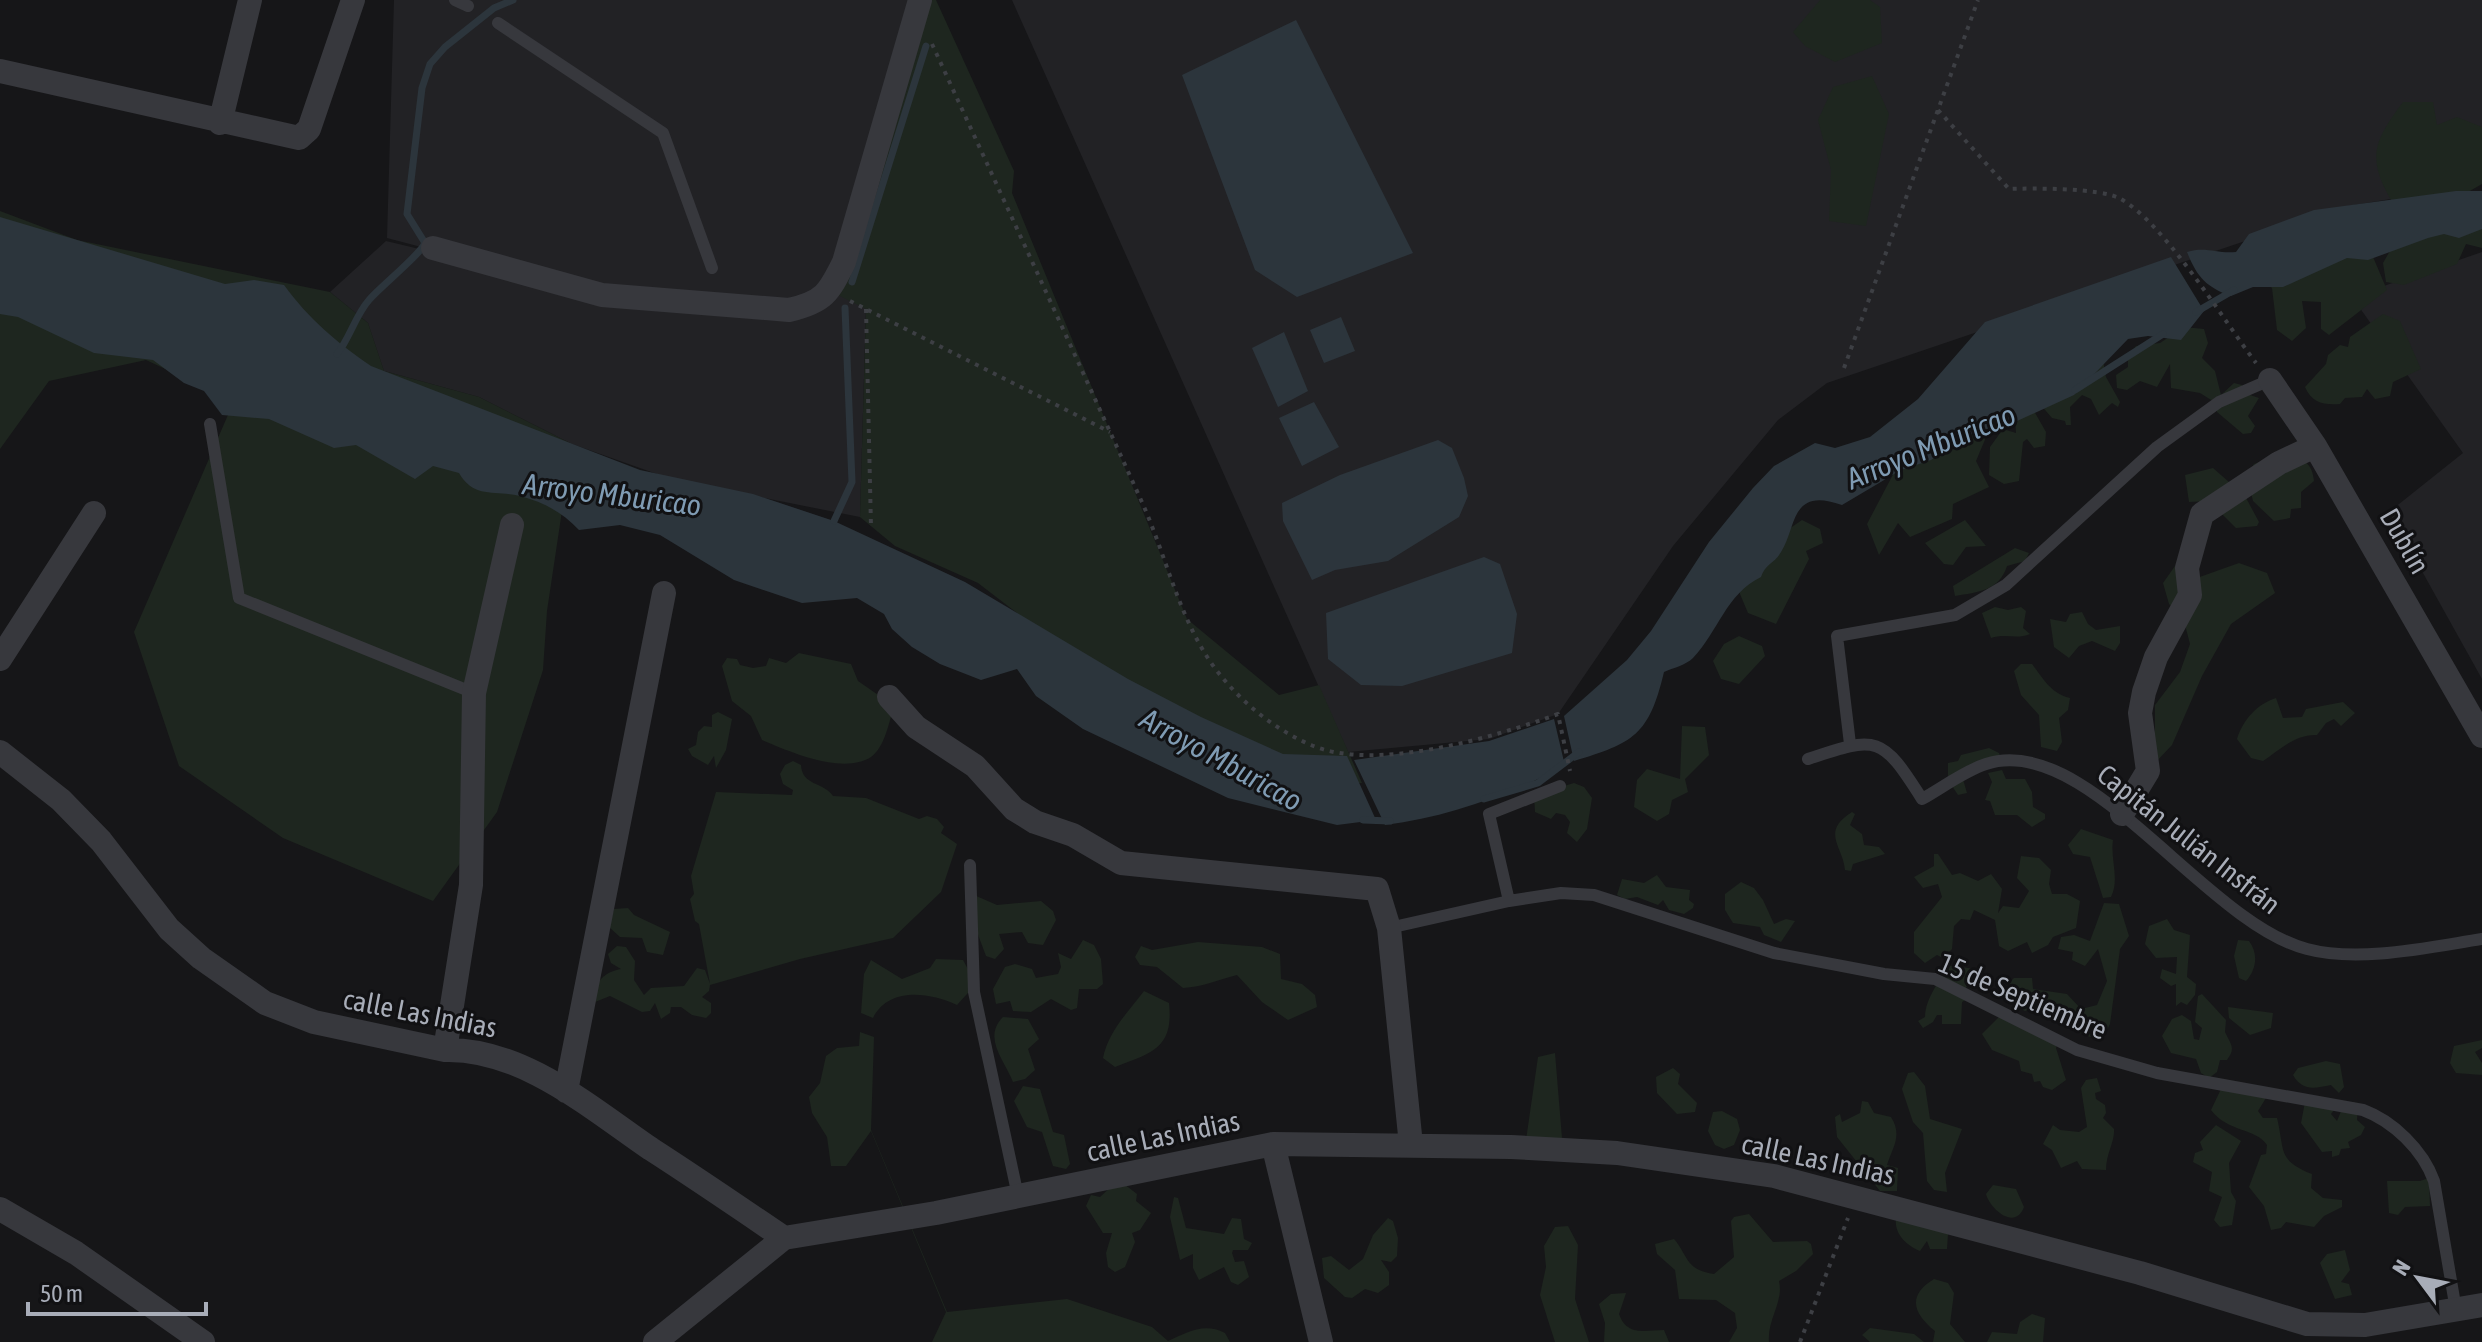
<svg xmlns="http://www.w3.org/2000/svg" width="2482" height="1342" font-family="'Asap Condensed',sans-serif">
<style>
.built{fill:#222225}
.green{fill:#1e261f}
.water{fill:#2c353c}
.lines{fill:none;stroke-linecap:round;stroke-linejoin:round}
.stream{stroke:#2c353c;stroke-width:7}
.path{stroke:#3d3f44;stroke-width:4;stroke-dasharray:4 6;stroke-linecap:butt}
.service{stroke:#37383d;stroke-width:12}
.minor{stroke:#37383d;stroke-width:24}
.labels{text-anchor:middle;stroke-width:6;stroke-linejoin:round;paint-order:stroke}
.street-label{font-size:28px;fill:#a8adb8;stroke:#111113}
.water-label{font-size:30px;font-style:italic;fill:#7f9bb3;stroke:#111113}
</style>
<rect width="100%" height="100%" fill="#161618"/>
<!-- built -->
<path class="built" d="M394,0h526l-54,309 -6,208 -186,-37 -102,-36 -93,-47 -95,-26 -16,-48 -38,-31 56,-51 138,33 -137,-36z
M1012,0h1470v184l-134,22 -521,177 -49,37 -105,126 -115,168 -69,25 -141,13z
M2482,252v427l-93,-167 74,-59 -111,-156z"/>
<!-- green -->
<path class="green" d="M920,0h16l78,171 -2,22 175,426 92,76 40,-10 43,98h-34l-258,-129 -92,-71 -83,-37 -35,-29 6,-208 -36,-18z
M1820,0h50l10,7 2,36 -47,19 -30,-16 -12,-14z
M1872,76l17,38 -23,112 -37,-5 2,-51 -13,-50 15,-33z
M2403,102h30l4,23 20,-8 25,10v57l-35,20 -52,3c-28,-47 -24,-62 8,-105z
M2482,205v43l-16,-4 -9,20 -53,21 -18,-3 -3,-19 8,-14z
M0,211l77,29 253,52 38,31 16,48 95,26 93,47 -25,167 -4,59 -46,142 -64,89 -150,-63 -104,-72 -45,-134 100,-231 -88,-41 -97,21 -49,68z
M2368,245l19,45 -58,45 -8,-6v-27l-19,-1 4,27 -14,13 -15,-11 -5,-42 -17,-17z
M2383,314l17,7 21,48 -28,13 -3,14 -15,3 -8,-10 -5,8 -17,1 -5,6c-17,1 -28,-1 -35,-17l21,-23 2,-9 12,-10 8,2 2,-10z
M2184,327l20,2 4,14 -6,15 13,13 6,24 13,-12 8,2 -1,7 18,6 -11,18 7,10 -4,7 -8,1 -26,-22 -1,-9 -16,-10 -29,-5 -1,-24 -13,23 -17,-6 -13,9 -10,-2 -1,-13 12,-8v-10l8,-11 24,-3z
M2103,360l3,17 14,25 -2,5 -6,-4 -13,12 -8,-16 -9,-4 -12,12 1,18h-5l-1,-4 -13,-3 -18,-21z
M2034,411l12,21 -1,14 -11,2 -7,-9 -4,3 -4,39 -15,3 -15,-9 1,-28 13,-18 13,4 -1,-16z
M1977,417l10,18 -11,26 13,26 -36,17 -1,15 -42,18 -12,-14 -19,32 -12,-31 31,-59z
M2283,453c18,6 29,7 31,28l-13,11v16l-10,1 -1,9 -16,3 -21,-20 -6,-25 7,-12z
M2213,468l32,28 14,26 -2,4 -21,2 -27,-27 -20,1 -4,-27z
M1802,520l18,9 3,14 -17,8 3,8 -33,65 -28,-11 -8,-19 -2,-18 22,-27z
M1965,520l21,26 -20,1 -13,18 -9,-1 -19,-21z
M2015,548l14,5 -4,8 -18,5c-8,25 -29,26 -52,30l-2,-10z
M2239,563l28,10 8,20 -44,31 -29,52 -30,69 -18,19 -9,-13 10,-21v-25l25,-33 10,-28 -7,-27 -14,-13 -6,-21 12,-17 19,13z
M1995,607l13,3 13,-3 5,4 -3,17 7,6c-13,6 -24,-1 -39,4l-9,-25z
M2082,612l6,12 8,6 24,-4v17l-5,8 -23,-10 -13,5 -10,12 -15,-11 -4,-28 16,3 4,-8z
M1739,636l23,10 3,10 -26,28 -18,-5 -8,-18 11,-17z
M799,653l52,11 7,17 36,25c-5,16 -9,41 -23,51 -28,18 -81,-5 -109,-17l-11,-24 -19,-15 -10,-35 5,-8 10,1 3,6 13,3 13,-2 3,-8 17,5z
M2021,664h11c11,14 18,29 38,34l-2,12 -9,8 3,24 -5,9 -16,-4 -2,-32 -18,-20 -7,-24z
M2276,698l7,20 19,-1 4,-8 37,-7 12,11 -14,13 -7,-7 -8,4 -9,12c-22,-1 -37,15 -54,26l-12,-3 -14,-19c6,-19 20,-35 39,-41z
M718,712l14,7 -6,31 -10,18 -2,-12 -6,9 -16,-9 -4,-7 8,-4 2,-13 6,-6 8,1v-12z
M1682,726l23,1 4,28 -24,24 3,13 -16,8 -3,14 -12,7 -23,-14 3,-27 10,-11 33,10z
M1989,748l10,5 4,10 -41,13 5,17 -9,2 -10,-15v-17l10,-2 3,-6z
M793,761l8,4c1,21 23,17 32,31l33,2 53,21 8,-3 10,3 7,8 -3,6 16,11 -16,48 -48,46 -93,21 37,89 22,-2 1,-14 14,5 -3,93 76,182 120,-13 85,28 16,14c19,-8 35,-19 57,-8l5,9h-298l14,-30 -75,-181 -25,35h-15l-4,-29 -15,-24 -3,-16 11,-14 6,-27 11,-8 -37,-89 -90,26 -1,6 -7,6 9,6v10l-5,5 -14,-3 -11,-8h-10l-1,6 -9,6 -6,-16 -5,8 -8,1 -32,-16 -15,6 -2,-13c9,-12 13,-17 28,-20l-10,-6 -3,-9 9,-8 9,1 9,14 -1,19 10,15 7,-7 33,-2 13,-18 8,2 5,14 -11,-60 -4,-3 -5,-22 4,-5 -3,-18 25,-84 76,3 1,-5 -10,-6 -3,-10 5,-9z
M2002,770l4,9h19l7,13 1,15 12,7v5l-13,8 -15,-12h-22l-5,-14 -5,-1 7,-18 -4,-9z
M1574,783l10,4 8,11 -5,31 -10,13 -10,-9 3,-11 -5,-7 -9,-2 -5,6 -16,-7 -1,-17z
M1852,812l3,2 -5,11 12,9 2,11 15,2 6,7 -32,10 -2,7 -6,-1c-2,-24 -25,-38 7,-58z
M2081,829l32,11c-3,19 7,39 -2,57l-8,1 -13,-41 -17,-3 -5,-9z
M1934,854h4l14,21 8,-2 18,8 13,-7 11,15 -4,24 5,-7 16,2 10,-17 -12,-13 4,-22 18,2 12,12 -2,14 3,10h15l13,7 -4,27 -23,9 -5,8 -16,8 -5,-11 -19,9 -9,-5 -4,-26 -21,-10 -4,10 -9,-1 -7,7 -2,23 -9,9 -6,-3 -12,8 -11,-10v-21l28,-35 -4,-13 -15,4 -9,-11 20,-11z
M1657,875l9,12 24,3 -1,10 5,4 -1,4 -9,6 -15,-4 -6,-10 -5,5 -21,-8 -12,2 -8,-4 5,-16 22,4z
M1741,882l13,6 9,12 11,24 12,-5 9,2 -14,21 -17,-7 -4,-8 -27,-4 -8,-13v-16z
M974,895l23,10 44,-4 12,10 3,9 -13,25 -15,-2 -6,-11 -23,2 5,15 -9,10 -9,-3 -18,-48z
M2104,903l15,1 10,32 -9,13 -10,75 -5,10 -8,5c-24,-6 -42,-21 -64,-31l-8,3 -6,-3 -10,-25 5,-5h18l1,11 34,5 14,15 16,-4 10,-24 -9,-32 -13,17 -13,-6 1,-8 -15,-3 3,-12 13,-2 16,6z
M628,908l6,7 36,17 -7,23 -16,-3 -5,-14 -22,-1 -11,-10 5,-18z
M2167,919l7,11 16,5 -3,42 9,7 -1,11 -8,10 -6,-3 -5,4v-22l-5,2 -11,-8 2,-9 14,5 1,-17 -21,1 -11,-14 4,-18z
M1083,940l11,5 7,14 2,25 -6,5h-18l-2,19 -6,2 -20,-11 -20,13 -18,-1 -3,-10 -14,3 -3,-15 12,-22 10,-3 17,5 4,9 22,-4 3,-7 -3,-14 13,6z
M2238,940l11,1c10,13 7,29 -3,40l-7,-3 -5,-22z
M1198,942l64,5 18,7 1,25 21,5 13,11 2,12 -29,13 -26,-18 -25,-27c-20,5 -34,12 -54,13l-26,-21 -17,-2 -5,-8 6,-11 11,4z
M936,959l27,1 13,24 -19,21c-29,-13 -68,-18 -84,13l-12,-5 3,-39 7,-14 31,19 28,-11z
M1945,965l31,4 4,10 -14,8 3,11 -7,4 -1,22h-19v-9h-5l-4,7 -10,6 -5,-7 7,-4c1,-22 15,-32 20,-52z
M1144,991l25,12c5,46 -18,50 -54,64l-12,-9c5,-26 25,-46 41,-67z
M2202,994l24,26 -1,12c6,13 11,16 2,28h-7l-3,12 -8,6 -8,-5 -5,-14 -25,-6 -9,-17 10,-17 10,-4 9,6 3,18 5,1 3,-12 -7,-6 3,-26z
M2228,1007l45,6 -2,15 -21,7 -21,-17z
M1003,1017l25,2 11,20 -11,10 7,21 -10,9 -12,3c-8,-21 -31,-44 -10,-65z
M1999,1017l37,6 24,14 -4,11 10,32 -14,10 -9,-3 -3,-6 -6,1 -2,-8 -11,-3 -2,-10 -27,-11 -10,-16z
M2482,1040v8l-7,4 7,11v12l-26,-2 -6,-10 4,-17z
M1555,1053l7,85 -36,2 12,-83z
M2326,1061l14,3 4,23 -5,6 -8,-8c-16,3 -28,7 -38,-10l5,-7z
M1673,1068l7,6 -2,10 19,19 -2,9 -18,2 -20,-21 -1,-16z
M1914,1072l11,14 5,33 32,10 -17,44 2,19 -13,-2 -7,-9 -4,-48 -10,-11 -11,-33 6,-16z
M2097,1078l4,13 -6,2 1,6 9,6 1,8 -3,5 11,11c1,13 -8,24 -8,41l-24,-1 -5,-8 -16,7 -9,-18 -9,-6 10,-19 7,5 19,2 8,-5 -6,-39 5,-8z
M1023,1086l17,3 13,43 11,3 6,29 -4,5 -13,-3 -11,-34 -15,-5 -13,-26z
M2221,1089l45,9 -8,13 5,7h14c8,33 0,42 35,56l-1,14 12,10 19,2v7l-18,9 -10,11 -28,-5 -5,6 -10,2 -7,-24 -15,-19 12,-32 5,-1 1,-9c-11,-17 -40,-13 -56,-35z
M1862,1101l6,1 6,11 17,4c12,19 1,31 -4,48l11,3 -1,23h-17l-43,-54 -2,-20 5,-3 2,8 18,-9z
M2305,1102l29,8 -3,4 6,7 7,-17 10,-2 4,3 -1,15 8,7 -4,8 -13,7 2,6 -9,1 -2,6 -7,2v-6l-10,1 -21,-29z
M1722,1111l15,8 3,11 -6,15 -10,4 -9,-4 -7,-14 5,-19z
M2216,1125l25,16 -12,22 2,29 5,9 -4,24 -12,2 -6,-7 8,-23 -13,-6 3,-19 -19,-10 2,-9 8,-3 -3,-8z
M2429,1178l1,28 -25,1 -7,8 -9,-2 -2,-32h33z
M1114,1184h10l13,10 -1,7 15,12 -11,17 -8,3 3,9 -10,25 -10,5 -7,-5 -2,-14 6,-20h-9l-17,-27 5,-11 9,2z
M1993,1185l23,4 8,18c-9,24 -34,2 -38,-13z
M1174,1197l4,1 8,30 38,6 8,-16 9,1 3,20 8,4 -4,7h-15l-1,3 3,9 9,-1 5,16 -11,8 -7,-3 -7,-15 -25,13 -6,-12v-14l-13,6 -10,-43z
M1749,1214l24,28 34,-1 4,3 2,10 -17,17 -17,10c5,21 -12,38 -10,61h-40l8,-14 -2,-15 -19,-13 -37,-1 -4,-29 -18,-16 -2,-10 19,-5c14,16 11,31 40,35l20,-17 -3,-36 3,-4z
M1388,1218l5,3 5,17 -1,18 -6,6 -10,-2 8,12v13l-11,8 -13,-4 -13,9 -7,-1 -21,-19 -2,-20 9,-2 18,14 14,-11 10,-24z
M1896,1218l52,16 -1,15h-17l-3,-8 -7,10c-14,-6 -26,-17 -24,-33z
M1568,1226l10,19 -3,54 14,43h-34l-15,-47 6,-28 -2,-21 11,-19z
M2345,1250l5,20 -9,12 8,2 3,11 -17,4 -15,-36 7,-9z
M1934,1279l14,4 6,10 -4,31 15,18h-32l2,-11c-21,-17 -29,-35 -1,-52z
M1626,1293l-7,21c8,23 27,16 45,16l5,12h-65l1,-19 -6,-19 12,-10z
M2032,1314l13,4 -2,24h-56l5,-10 25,2 3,-12z
M1870,1328l44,6 10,8h-54l-8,-7z"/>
<!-- water -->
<path class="water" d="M1296,20l117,233 -116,44 -42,-27 -73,-195z
M2456,191h26v38l-23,9 -15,-4 -16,4 -60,22 -21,-2 -64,29h-30l-22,9c-25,-9 -34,-19 -44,-44 19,-6 30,2 49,0l13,-18 65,-24z
M0,217l225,67 29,-4 30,5c25,34 52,57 87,81l269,104 113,24 81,27 131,61 163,97 73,38 82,37 64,2 29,64 -39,5 -109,-27 -145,-69 -47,-33 -19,-27 -36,11 -41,-16 -28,-17 -20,-18 -8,-15 -27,-16 -55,5 -68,-23 -74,-45 -40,-10 -41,5c-17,-18 -36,-28 -59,-34 -25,-6 -46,3 -61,-23l-26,-7 -18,13 -59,-34 -22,3 -65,-29 -47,-4 -18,-24 -20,-8 -31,-23 -59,-7 -76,-36 -18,-3z
M2171,257l33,54 -23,29 -33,-4 -20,3 -54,56 -70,32 -26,3 -47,30 -30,10 -59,35c-52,-19 -45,22 -61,47 -6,11 -16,12 -20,25 -35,17 -43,55 -68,81 -7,7 -20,10 -29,14 -15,63 -30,71 -90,89l-10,-45 63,-56 24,-29 58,-89 44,-54 21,-22 41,-23 20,5 35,-11 48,-38 67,-77z
M1341,317l14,34 -31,12 -14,-33z
M1284,332l24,59 -30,16 -26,-59z
M1314,402l25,45 -37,19 -23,-48z
M1438,440l14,8 12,30 4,18 -9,21 -71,44 -53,9 -23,10 -29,-59 -1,-18 58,-28z
M1484,557l16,7 17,50 -5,39 -110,33 -41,-1 -33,-26 -2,-46z
M1554,719l11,47c-57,29 -117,51 -180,59l-31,-65 135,-19z"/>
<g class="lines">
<!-- stream -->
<path class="stream" d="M852,282l74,-236
M2196,312l38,-22
M337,354c13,-16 18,-38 32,-54 11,-13 52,-46 56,-57l-18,-29 15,-126 8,-24 15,-17 49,-39 19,-8
M2075,390l88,-56
M834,521l18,-39 -7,-174
M1484,799l54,-16 41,-31
M1363,820l27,1"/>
<!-- path -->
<path class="path" d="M932,44c70,152 140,304 209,456 26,57 38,121 76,171 25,32 57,58 94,74 64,28 184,-8 247,-31l12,57
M1938,110l71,79c24,-1 90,-1 110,9 44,23 105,123 137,165
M850,301l260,131
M866,309l5,218
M1844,368l134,-368
M1800,1342l48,-124"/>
<!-- service -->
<path class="service" d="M455,0l13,6
M498,23l165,110 49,135
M210,424l29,174 235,95
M1850,744l-13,-108 118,-21 51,-30 151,-138 62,-45 51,-22
M1808,759c70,-24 74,-23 114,40 20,-11 42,-28 64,-35 101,-33 219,159 321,185 52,14 123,-2 175,-10
M970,865l4,127 44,204
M1509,901l-20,-87 71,-28
M1389,928l120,-27 52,-8 33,2 180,58 110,21 51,5 142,71 80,23 206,37c30,11 60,40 71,71l22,129"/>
<!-- minor -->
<path class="minor" d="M0,71l299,67 10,-9 44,-129
M220,123l30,-123
M433,248l169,47 187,15c35,-8 40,-17 55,-48l76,-262
M2270,380l45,66 167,290
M0,659l94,-146
M889,697l27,30 59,39 39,43 21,13 38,13 48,28 256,26 12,39 22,217
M0,752l61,48 40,41 68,88 32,29 64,45 49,19 131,28c77,-2 146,58 206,99 45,29 89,59 133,89l152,-25 337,-69 238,3 106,6 157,23 366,97 167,51 58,1 117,-20
M2122,814l26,-43 -8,-58 4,-21 12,-35 34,-62 -3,-27 15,-54 77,-51 36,-17
M445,1050l26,-165 3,-192 38,-168
M566,1091l98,-498
M1273,1144l48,198
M0,1209l76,44 127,89
M655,1342l129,-104"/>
</g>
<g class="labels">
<!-- street labels -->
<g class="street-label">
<text transform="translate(2405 541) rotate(60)" y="10">Dublín</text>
<text transform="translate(2189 839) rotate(38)" y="10">Capitán Julián Insfrán</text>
<text transform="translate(2023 996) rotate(23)" y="10">15 de Septiembre</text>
<text transform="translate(420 1013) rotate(11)" y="10">calle Las Indias</text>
<text transform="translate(1163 1136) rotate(-12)" y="10">calle Las Indias</text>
<text transform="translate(1818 1159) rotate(12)" y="10">calle Las Indias</text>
</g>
<!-- water labels -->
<g class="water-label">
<text transform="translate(1931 447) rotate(-22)" y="10">Arroyo Mburicao</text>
<text transform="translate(612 495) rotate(7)" y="10">Arroyo Mburicao</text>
<text transform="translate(1221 760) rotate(29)" y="10">Arroyo Mburicao</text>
</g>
</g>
<!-- north arrow -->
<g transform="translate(2418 1278) rotate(302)" stroke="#111113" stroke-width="6" paint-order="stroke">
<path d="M0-6L14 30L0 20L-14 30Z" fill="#a8adb8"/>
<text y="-12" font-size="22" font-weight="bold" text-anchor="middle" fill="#a8adb8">N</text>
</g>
<!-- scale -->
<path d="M28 1302v12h178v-12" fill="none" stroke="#a8adb8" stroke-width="4"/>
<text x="40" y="1302" font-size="24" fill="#a8adb8" stroke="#111113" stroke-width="6" paint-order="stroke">50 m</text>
</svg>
